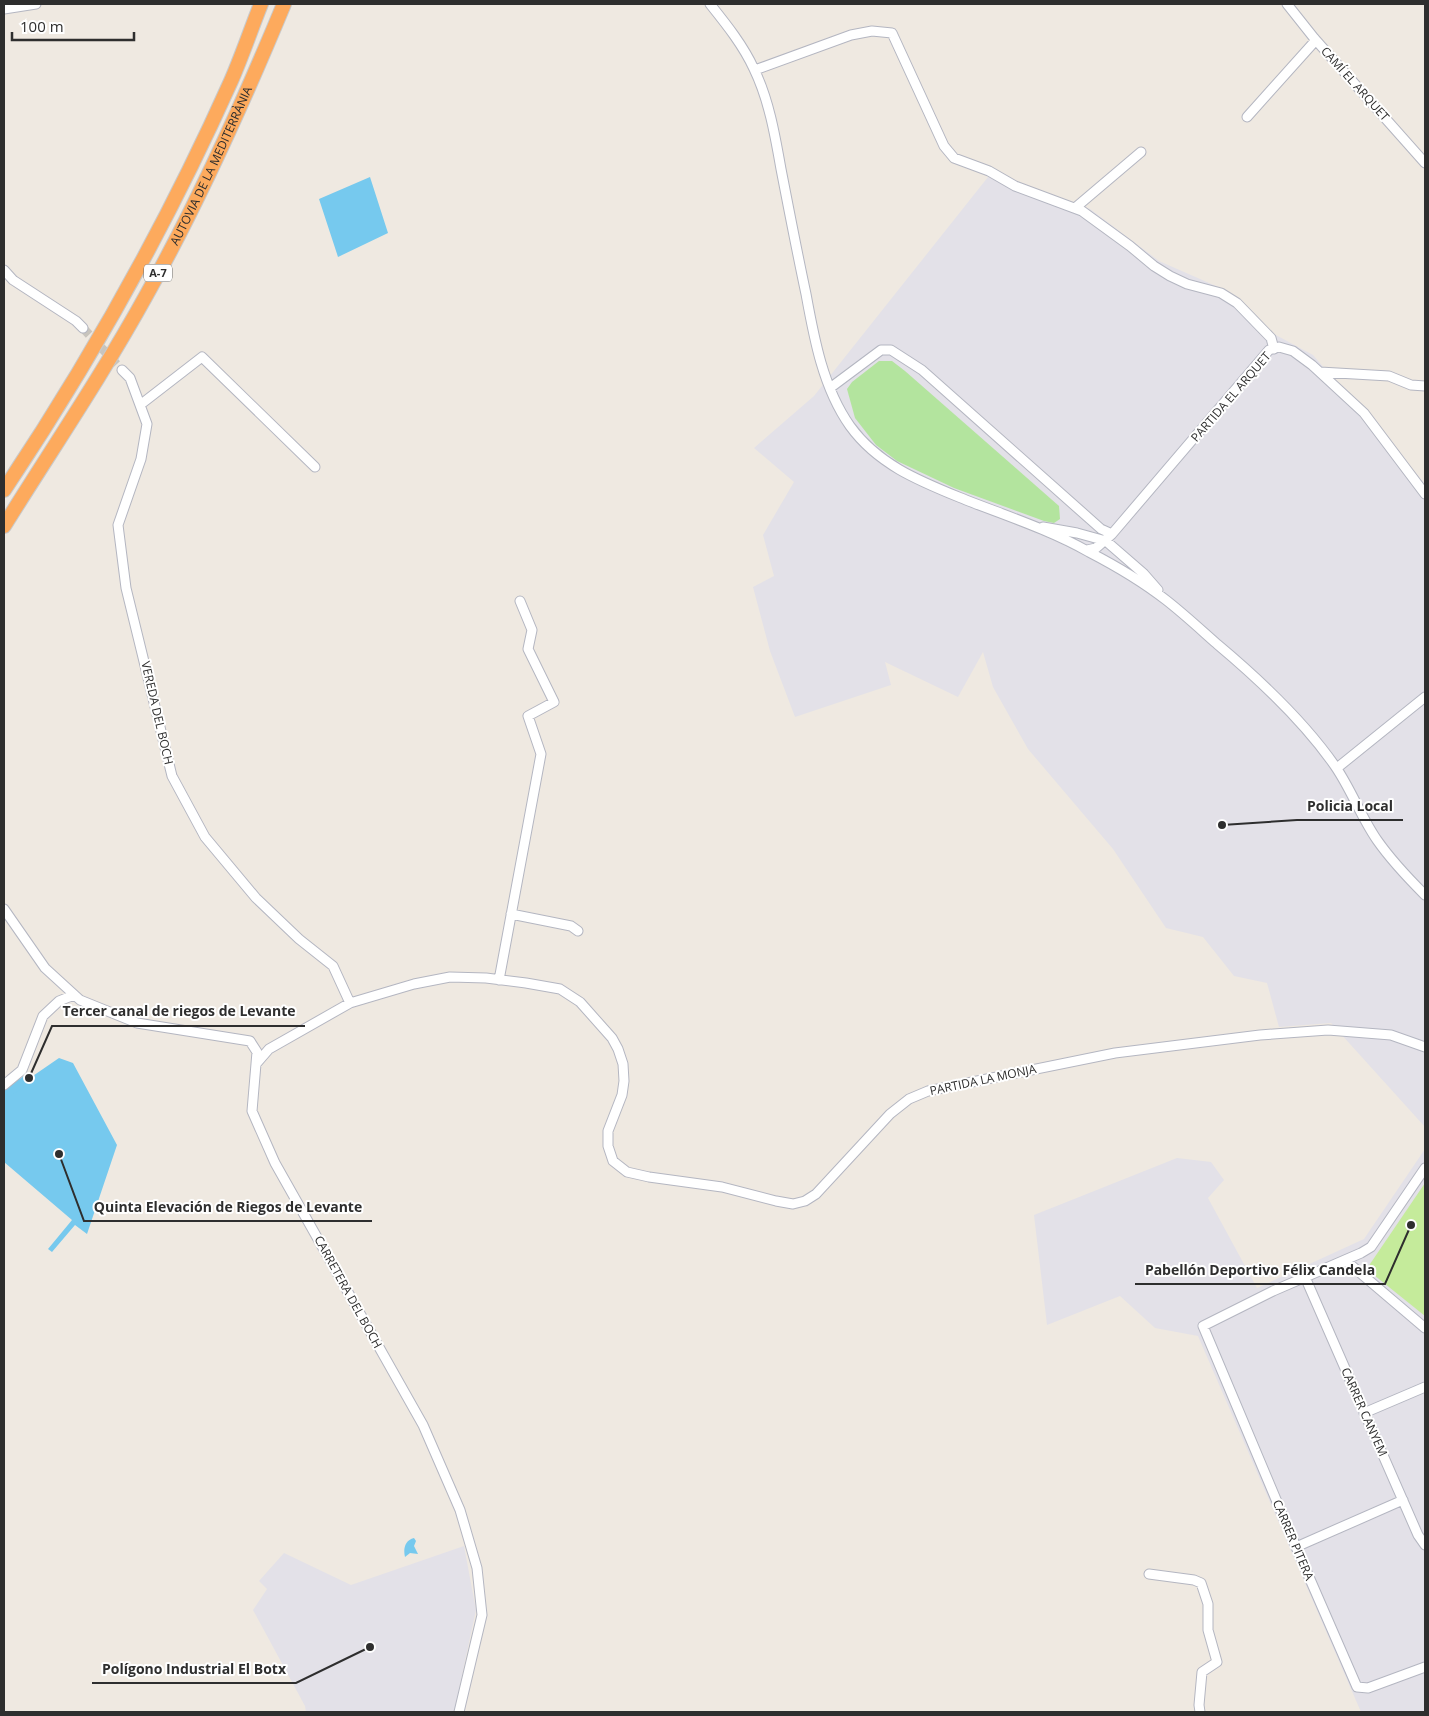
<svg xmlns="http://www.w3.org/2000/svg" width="1429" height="1716" font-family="'Open Sans',sans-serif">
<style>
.industrial{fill:#e3e1e8}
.green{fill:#b3e49e}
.pitch{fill:#c5eb9b}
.water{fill:#76c9ee}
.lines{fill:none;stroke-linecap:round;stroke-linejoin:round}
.canal{stroke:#76c9ee;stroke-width:9}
.minor-tunnel{stroke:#c8c4bd;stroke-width:9;stroke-dasharray:9 4.5;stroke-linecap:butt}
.minor-casing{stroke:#b4b6c1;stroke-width:11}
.highway-casing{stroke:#c9c9c9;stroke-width:16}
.minor{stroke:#fff;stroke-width:9}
.highway{stroke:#fdaa5d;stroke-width:14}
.labels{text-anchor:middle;stroke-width:4;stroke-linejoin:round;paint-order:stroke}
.shield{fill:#fff;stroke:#6d6d6d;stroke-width:1}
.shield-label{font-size:11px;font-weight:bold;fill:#2e2e2e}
.street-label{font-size:12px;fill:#2e2e2e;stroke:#fff}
.leader{fill:none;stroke:#2e2e2e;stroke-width:2}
.callout-dot{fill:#2e2e2e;stroke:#fff;stroke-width:2}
.callout-label{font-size:14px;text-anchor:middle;font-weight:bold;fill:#2e2e2e;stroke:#fff;stroke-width:4;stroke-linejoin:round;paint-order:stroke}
</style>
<rect width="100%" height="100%" fill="#efe9e1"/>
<!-- industrial -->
<path class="industrial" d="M992,172l98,37 69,52 66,29 49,44 39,21 112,129v643l-94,-104 -52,4 -12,-44 -33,-7 -31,-39 -37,-9 -53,-79 -85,-100 -35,-62 -10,-35 -25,45 -73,-35 6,23 -96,32 -25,-66 -17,-64 21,-11 -11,-41 31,-53 -40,-34 60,-52z
M1425,1149v563h-64l-163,-376 -43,-8 -35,-32 -73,29 -13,-110 143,-57 34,4 13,18 -16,18 49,90 107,-49z
M464,1546l12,64 -22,102h-148l-1,-6 -52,-96 14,-21 -8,-8 25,-28 67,32z"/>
<!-- green -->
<path class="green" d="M879,361h13l13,10 154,135 1,13 -6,4 -10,-2 -90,-33 -57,-27 -21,-16 -21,-27 -8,-29 5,-7z"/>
<!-- pitch -->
<path class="pitch" d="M1425,1183v133l-56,-45 -1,-4z"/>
<!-- water -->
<path class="water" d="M370,177l18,56 -50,24 -19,-58z
M59,1058l14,5 44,82 -30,89 -12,-9 -23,27 -4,-3 24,-29 -68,-58v-64l7,-7z
M414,1538l2,3 -2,5 4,8 -8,-1 -5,4c-2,-8 0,-17 9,-19z"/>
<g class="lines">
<!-- canal -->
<path class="canal" d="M4,1095l25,-17"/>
<!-- minor-tunnel -->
<path class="minor-tunnel" d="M83,328l39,42"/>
<!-- minor casing -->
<g class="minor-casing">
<path id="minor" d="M710,4c16,20 33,41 44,65 15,31 21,66 27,100 8,41 16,83 25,125 8,44 17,94 44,132 29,40 72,56 116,74 41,16 84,30 123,52 27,14 54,30 77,48 18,14 34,29 51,44 43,36 86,76 118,122 16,23 26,51 42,74 14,20 31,38 48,55
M1287,4l27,34 111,125
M4,9l32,-5
M755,70l96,-35 21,-4 20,2 52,113 10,12 35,13 26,15 67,25 48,35 24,20 16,10 17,8 34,9 16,10 34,35 3,11
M1247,117l69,-77
M1075,208l66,-56
M4,270l9,10 63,41 7,7
M122,370l8,8 17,46 -6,35 -23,66 8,63 46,188 33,61 51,61 43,41 34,27 17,37
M1320,372l69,4 22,9 14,1
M830,388l51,-38h10l31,20 179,159 11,5
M140,405l62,-48 113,110
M1043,527l34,6 29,8 38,33 14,16
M1087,550l9,-2 16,-14 157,-184 10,-3 14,4 19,14 52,48 61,81
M1337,768l88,-71
M4,909l41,59 35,32 57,23 113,18 7,11 -5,59 23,52 148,262 37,85 17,58 5,47 -23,97
M511,914l60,12 7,5
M499,980l42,-226 -13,-38 26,-14 -26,-53 4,-19 -12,-29
M256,1064l13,-15 81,-46 64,-19 36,-7 36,1 40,5 34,6 20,13 32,36 6,11 5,15 1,17 -2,14 -14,36v15l5,15 14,11 22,5 73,10 54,14 17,3 12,-3 11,-7 74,-80 19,-15 19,-8 187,-38 145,-18 68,-5 63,5 34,12
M4,1085l18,-15 21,-54 16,-15 15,-6
M1425,1168l-54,79 -10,6 -88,38 -70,35 93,221 61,140 11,1 57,-21
M1345,1260l80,68
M1305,1277l113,258 7,10
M1364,1413l61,-26
M1296,1547l107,-47
M1149,1574l45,6 7,3 7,21v26l9,32 -15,10 -3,33 1,7"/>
</g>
<!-- highway casing -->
<g class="highway-casing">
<g id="highway">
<path d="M4,490c87,-130 163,-266 227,-409 11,-25 20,-52 30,-77"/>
<path id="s1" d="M4,526c48,-77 99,-152 143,-232 52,-93 96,-191 137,-290"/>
</g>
</g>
<!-- minor -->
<use href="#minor" class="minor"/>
<!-- highway -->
<use href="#highway" class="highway"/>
</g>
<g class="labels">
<!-- shield labels -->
<rect class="shield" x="144" y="264.5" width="28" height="17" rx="4"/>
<g class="shield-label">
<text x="158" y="277">A-7</text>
</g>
<!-- street labels -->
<g class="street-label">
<text transform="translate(1355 84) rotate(48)" y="4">CAMÍ EL ARQUET</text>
<text dy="4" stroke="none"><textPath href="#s1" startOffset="416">AUTOVIA DE LA MEDITERRÀNIA</textPath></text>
<text transform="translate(1231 397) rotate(-49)" y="4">PARTIDA EL ARQUET</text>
<text transform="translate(157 713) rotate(77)" y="4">VEREDA DEL BOCH</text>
<text transform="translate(983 1080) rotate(-12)" y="4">PARTIDA LA MONJA</text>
<text transform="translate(348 1292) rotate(61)" y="4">CARRETERA DEL BOCH</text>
<text transform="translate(1364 1412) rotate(66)" y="4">CARRER CANYEM</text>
<text transform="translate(1293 1540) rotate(67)" y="4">CARRER PITERA</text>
</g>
</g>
<!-- callouts -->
<path class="leader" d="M1222 825L1297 820H1403M29 1078L52 1026H305M59 1154L84 1221H372M1411 1225L1385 1284H1135M370 1647L296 1683H92"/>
<g class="callout-dot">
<circle cx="1222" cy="825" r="5"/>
<circle cx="29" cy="1078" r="5"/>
<circle cx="59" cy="1154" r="5"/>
<circle cx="1411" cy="1225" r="5"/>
<circle cx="370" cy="1647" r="5"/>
</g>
<g class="callout-label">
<text x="1350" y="811">Policia Local</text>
<text x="179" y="1016">Tercer canal de riegos de Levante</text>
<text x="228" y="1212">Quinta Elevación de Riegos de Levante</text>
<text x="1260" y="1275">Pabellón Deportivo Félix Candela</text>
<text x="194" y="1674">Polígono Industrial El Botx</text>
</g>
<!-- border -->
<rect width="1429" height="1716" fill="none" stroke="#2e2e2e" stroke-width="10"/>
<!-- scale -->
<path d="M12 32v8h122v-8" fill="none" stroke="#2e2e2e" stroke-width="2.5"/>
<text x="20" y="32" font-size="15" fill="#2e2e2e" stroke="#ffffff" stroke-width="4" paint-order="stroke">100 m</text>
</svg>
